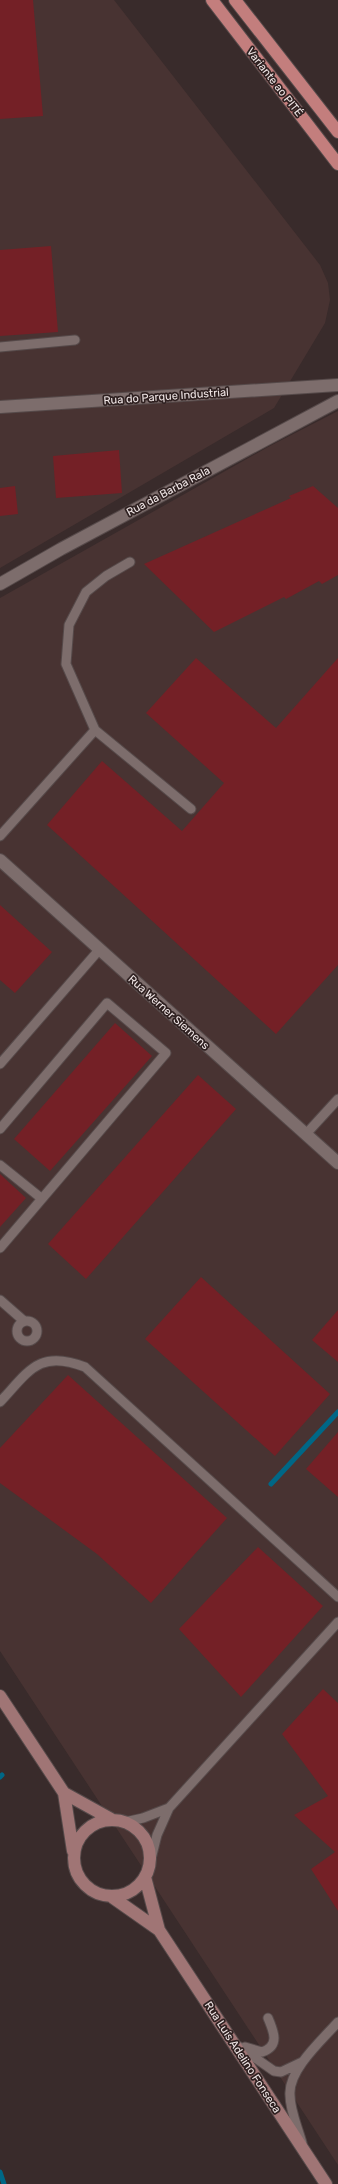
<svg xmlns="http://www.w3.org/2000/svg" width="338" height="2184" font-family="Rubik,sans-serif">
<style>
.built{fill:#483332}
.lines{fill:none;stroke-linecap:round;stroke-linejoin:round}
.stream{stroke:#006786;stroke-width:5}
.building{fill:#742026}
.lane-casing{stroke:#564a4a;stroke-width:11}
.street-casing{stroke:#564a4a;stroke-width:14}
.secondary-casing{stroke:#564a4a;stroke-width:14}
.primary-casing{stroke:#564a4a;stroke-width:14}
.lane{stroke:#7d6d6c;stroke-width:9}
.street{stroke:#7d6d6c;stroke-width:12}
.secondary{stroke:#a07575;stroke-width:12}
.primary{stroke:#c37e7d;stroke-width:12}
.labels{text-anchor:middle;stroke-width:3.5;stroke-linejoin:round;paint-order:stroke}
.street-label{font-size:11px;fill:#f1e7e7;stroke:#2f2121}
</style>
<rect width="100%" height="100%" fill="#392b2b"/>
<!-- built -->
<path class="built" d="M0,0h114l206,265 8,18 2,17 -5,23 -51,85 -274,160z
M338,411v1754l-338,-514v-1053l268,-151z"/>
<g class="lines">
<!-- stream -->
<path class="stream" d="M271,1484l67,-72
M0,1777l2,-2
M0,2172l4,12"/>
</g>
<!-- building -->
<path class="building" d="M0,0h33l10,116 -43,3z
M51,246l7,86 -58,4v-86z
M119,450l3,43 -66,5 -3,-42z
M15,486l3,28 -18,2v-28z
M313,486l25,22v67l-16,9 -3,-3 -33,18 -2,-2 -70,35 -70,-68 147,-66 -2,-2z
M196,658l80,70 62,-70v307l-62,69 -229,-209 55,-64 80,70 42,-48 -78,-70z
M0,905l52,47 -37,41 -15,-13z
M115,1023l37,33 -102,115 -36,-32z
M198,1075l38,34 -150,170 -38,-35z
M0,1174l26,24 -26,29z
M201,1277l129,117 -55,62 -130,-117z
M338,1310v52l-26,-22z
M68,1375l159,143 -76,85 -54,-49 -97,-71v-35z
M338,1432v65l-32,-28z
M258,1547l65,59 -82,91 -62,-68z
M323,1689l15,14v208l-27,-42 24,-17 -41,-37 34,-19 -46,-62z"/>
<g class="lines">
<!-- lane casing -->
<g class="lane-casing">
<path id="lane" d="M0,347l75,-7
M95,730l-29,-66 3,-39 17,-33 20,-16 24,-14
M0,836l95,-106 96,79
M0,1064l99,-114
M0,1129l107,-126 59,50 -166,195
M306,1134l32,-35
M0,1165l41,33
M0,1300l24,21
M17 1331a10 10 0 1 1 20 0a10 10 0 1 1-20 0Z
M0,1402c29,-31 39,-53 85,-35l253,230
M125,1822l18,-4 26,-10
M150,1863l7,-28 12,-27 169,-186
M238,2046l36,25 7,1 21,-10
M245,2047l17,5c18,-6 12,-20 6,-34
M302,2143c-4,-15 -12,-32 -12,-48 -2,-25 32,-55 48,-73"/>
</g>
<!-- street casing -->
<g class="street-casing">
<path id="street" d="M0,407l338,-22
M0,584l61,-35 277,-148
M0,860l338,303"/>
</g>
<!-- secondary casing -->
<g class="secondary-casing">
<path id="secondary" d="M0,1696l64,97 9,58
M64,1793l47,26
M74 1858a38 38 0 1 1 76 0a38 38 0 1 1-76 0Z
M145,1877l14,53 167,254
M112,1897l47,33"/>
</g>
<!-- primary casing -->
<g class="primary-casing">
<path id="primary" d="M212,0l126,164
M235,0l103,132"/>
</g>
<!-- lane -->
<use href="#lane" class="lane"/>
<!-- street -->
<use href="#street" class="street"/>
<!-- secondary -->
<use href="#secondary" class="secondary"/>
<!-- primary -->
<use href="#primary" class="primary"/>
</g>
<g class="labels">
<!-- street labels -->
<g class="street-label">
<text transform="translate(275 82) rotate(52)" y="4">Variante ao PITÉ</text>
<text transform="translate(166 396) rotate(-4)" y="4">Rua do Parque Industrial</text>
<text transform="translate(168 491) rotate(-28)" y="4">Rua da Barba Rala</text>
<text transform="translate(169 1012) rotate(42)" y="4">Rua Werner Siemens</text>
<text transform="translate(243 2057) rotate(57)" y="4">Rua Luís Adelino Fonseca</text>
</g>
</g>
</svg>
